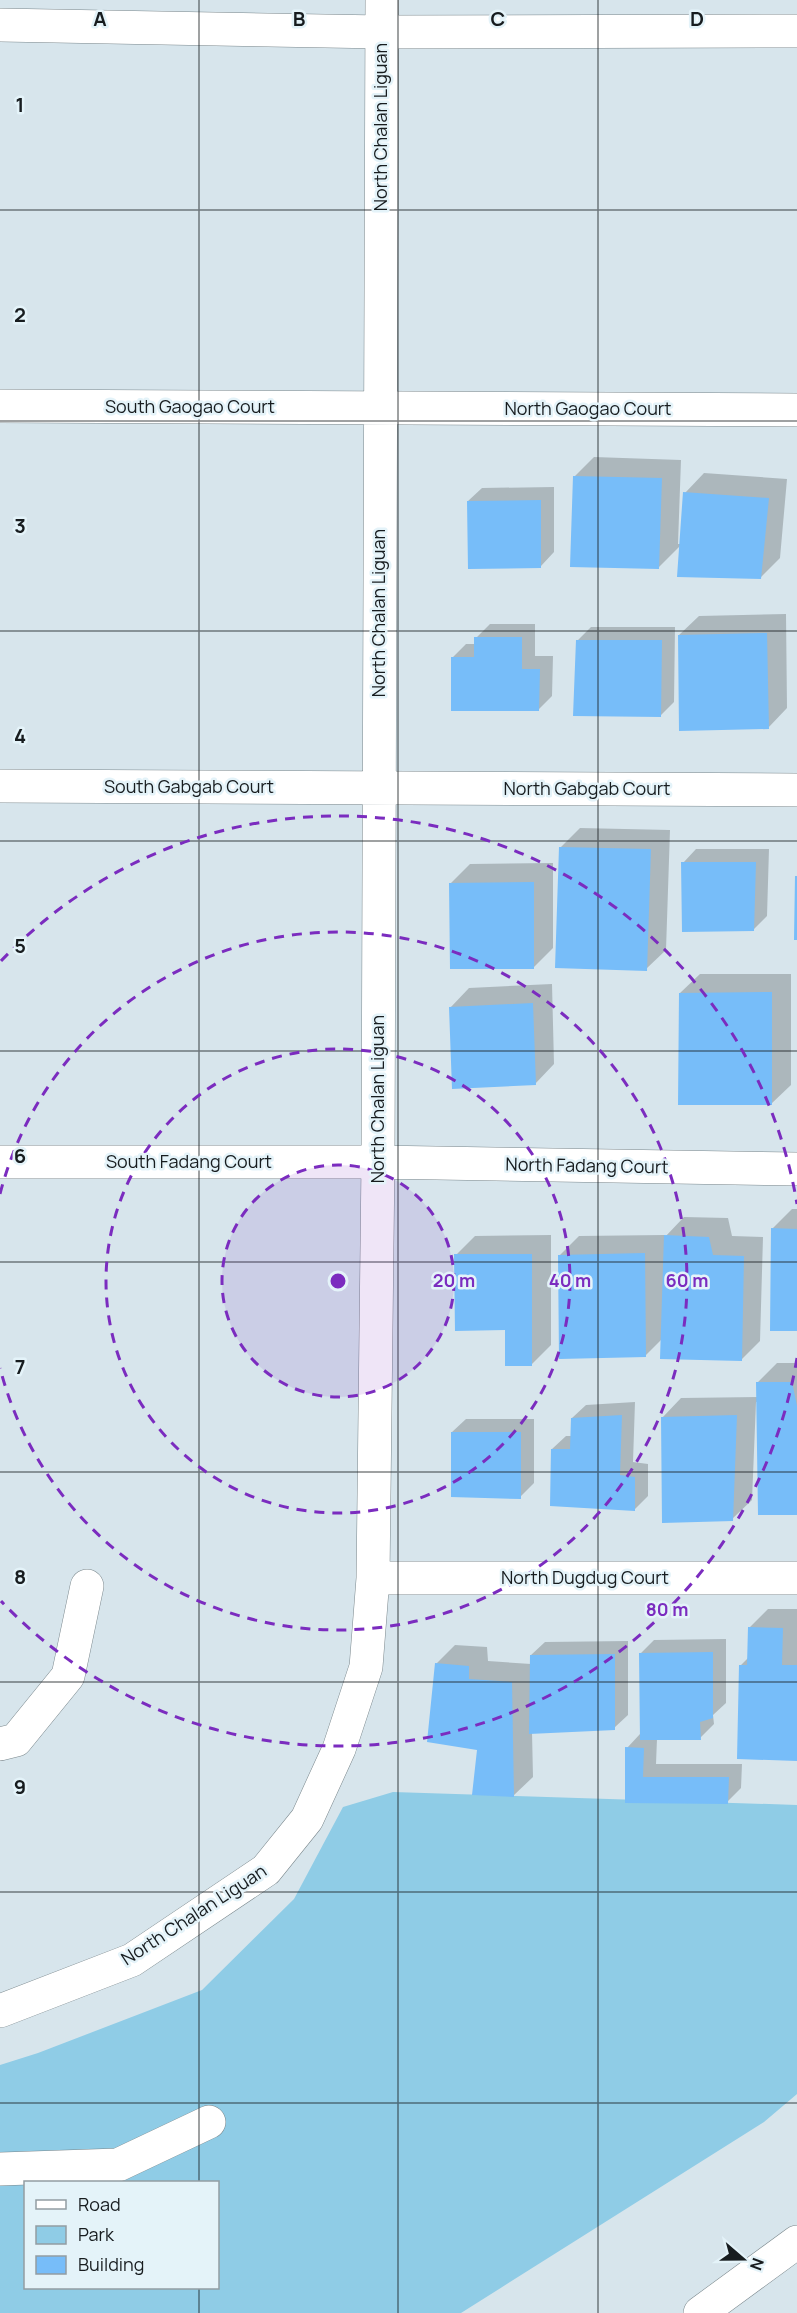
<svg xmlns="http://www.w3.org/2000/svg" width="797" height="2313" font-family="Manrope,sans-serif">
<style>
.green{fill:#8fcce6;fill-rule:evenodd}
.shadow{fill:#0003}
.building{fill:#77bdf9}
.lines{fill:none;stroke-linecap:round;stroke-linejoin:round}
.minor-casing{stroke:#7a878c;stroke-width:34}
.major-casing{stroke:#7a878c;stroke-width:34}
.minor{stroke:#fff;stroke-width:33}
.major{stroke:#fff;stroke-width:33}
.grid{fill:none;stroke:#171c1f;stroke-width:1.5;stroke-opacity:0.55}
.ring{fill:none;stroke:#7b2cbf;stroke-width:3;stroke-dasharray:10 8}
.labels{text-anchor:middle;stroke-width:5;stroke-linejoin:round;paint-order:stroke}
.street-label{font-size:18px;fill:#171c1f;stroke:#e4f3f9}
.grid-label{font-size:20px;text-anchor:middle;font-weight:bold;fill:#171c1f;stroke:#e4f3f9;stroke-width:5;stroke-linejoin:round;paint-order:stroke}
.centre{fill:#7b2cbf;stroke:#e4f3f9;stroke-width:3}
.ring-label{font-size:18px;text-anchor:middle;font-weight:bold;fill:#7b2cbf;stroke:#e4f3f9;stroke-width:5;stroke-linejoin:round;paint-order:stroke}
</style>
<rect width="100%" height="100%" fill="#d7e5ec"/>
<!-- green -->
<path class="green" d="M393,1792l404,13v289l-33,28 -303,191h-461v-248l38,-12 164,-63 92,-91 49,-92zM26,2182h192v106h-192z"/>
<!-- shadow -->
<path class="shadow" d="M594,457l87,3 -3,84h3l4,-51 19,-20 83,6 -7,79 -19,19 -80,-32 -22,22 -85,-90z
M554,487v65l-13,14 -73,-65 14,-13z
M786,614l1,94 -19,20 -89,-93 20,-19z
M490,624h45v32h18l-1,40 -13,13 -87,-51 14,-14h10v-6z
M591,627h84l-1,75 -14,14 -82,-76z
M580,828l90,2 -4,120 -20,19 -86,-121z
M696,849h73l-2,67 -14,14 -70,-67z
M553,863v85l-19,19 -83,-84 19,-19z
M700,974h91v111l-20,19 -91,-111z
M552,984l2,80 -19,20 -85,-76 19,-20z
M792,1209h5v121l-24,-102z
M684,1217l44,1 4,18 31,1 -3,104 -19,19 -79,-21 -17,17 -85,-101 19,-19 85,-1v3z
M551,1235v110l-20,20 -75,-110 19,-19z
M777,1363h20v150l-39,-111h-2l-4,98 -20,19 -70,-101 19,-20 77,-1v-15z
M635,1402l-2,60 15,2v32l-13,13 -83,-60 14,-13h6v-18l14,-13z
M466,1419h68v64l-14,14 -68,-65z
M768,1609h29v150l-57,-93 9,-9v-29z
M726,1639v64l-13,12 1,9 -14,14 -43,1 -1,25h86l-1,24 -14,14 -101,-1 1,-53 13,-14 1,-81 13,-13z
M628,1641v74l-14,13 -82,4 1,45 -20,19 -35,-48 -42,-84 19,-19 32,2 1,14 43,3v-9l14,-13z"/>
<!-- building -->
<path class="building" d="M573,476l89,2 -3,91 -89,-2z
M683,492l86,6 -8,81 -84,-2z
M541,500v68l-73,1 -1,-68z
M767,633l2,96 -90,2 -1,-96z
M474,637h48v32h18l-1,42h-88v-54h23z
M576,640h86l-1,77 -88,-1z
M559,847l92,2 -4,122 -92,-3z
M681,862h75l-2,69 -72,1z
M795,876h2v64h-3z
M534,882v87h-84l-1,-86z
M772,992v113h-94l1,-112z
M533,1003l3,82 -84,4 -3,-82z
M771,1228l26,1v102h-27z
M664,1235l45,2 4,18 31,1 -2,105 -82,-2z
M645,1253l1,104 -87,2 -1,-104z
M454,1254h78v112h-27v-36l-50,1z
M756,1382h36l5,24v109h-39z
M622,1415l-2,60 15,2v34l-85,-5 1,-57h19l1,-31z
M737,1415l-4,106 -71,2 -1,-106z
M451,1432h70v67l-70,-2z
M748,1627l35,1 -1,37h15v96l-60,-2 2,-94h8z
M713,1652v66l-13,4 1,18h-61l-1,-87z
M615,1654v76l-86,4 1,-79z
M435,1663l34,3v13l43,3 2,115 -42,-2 5,-45 -50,-8z
M625,1747l19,1 -1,29h86l-1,27 -103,-1z"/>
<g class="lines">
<!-- minor casing -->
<g class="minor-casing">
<path id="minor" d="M0,25l382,7 415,-1
M0,406l797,4
M0,786l797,4
M0,1162h378l419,7
M373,1578h424
M0,1744l16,-4 52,-64 19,-90
M0,2011l132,-51 134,-90 41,-51 32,-70 27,-82 7,-89 5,-416 4,-1162
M0,2169l118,-4 91,-43"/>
</g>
<!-- major casing -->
<g class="major-casing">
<path id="major" d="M700,2313l97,-71"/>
</g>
<!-- minor -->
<use href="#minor" class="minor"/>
<!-- major -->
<use href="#major" class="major"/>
</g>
<!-- grid -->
<path class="grid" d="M199,0v2182M398,0v2313M598,0v2313M0,210h797M0,421h797M0,631h797M0,841h797M0,1051h797M0,1262h797M0,1472h797M0,1682h797M0,1892h797M0,2103h797M199,2288v25"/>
<!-- distance rings -->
<circle cx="338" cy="1281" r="116" fill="#7b2cbf" fill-opacity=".12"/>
<g class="ring">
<circle cx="338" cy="1281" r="116"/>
<circle cx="338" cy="1281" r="232"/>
<path d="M0 1194A349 349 0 1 1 0 1368"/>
<path d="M797 1358A465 465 0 0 1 1 1601M1 961A465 465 0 0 1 797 1204"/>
</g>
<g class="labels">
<!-- street labels -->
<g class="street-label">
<text transform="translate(381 127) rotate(-90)" y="6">North Chalan Liguan</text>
<text x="190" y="413">South Gaogao Court</text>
<text x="588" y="415">North Gaogao Court</text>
<text transform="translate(379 613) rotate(-90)" y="6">North Chalan Liguan</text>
<text x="189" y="793">South Gabgab Court</text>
<text x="587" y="795">North Gabgab Court</text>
<text transform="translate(378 1099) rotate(-90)" y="6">North Chalan Liguan</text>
<text x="189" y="1168">South Fadang Court</text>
<text transform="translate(587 1166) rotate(1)" y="6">North Fadang Court</text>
<text x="585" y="1584">North Dugdug Court</text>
<text transform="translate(194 1915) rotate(-33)" y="6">North Chalan Liguan</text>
</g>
</g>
<g class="grid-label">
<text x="100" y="26">A</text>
<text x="299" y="26">B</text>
<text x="498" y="26">C</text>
<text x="697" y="26">D</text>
<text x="20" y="112">1</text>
<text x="20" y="322">2</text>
<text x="20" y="533">3</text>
<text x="20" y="743">4</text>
<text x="20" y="953">5</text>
<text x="20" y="1163">6</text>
<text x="20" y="1374">7</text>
<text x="20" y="1584">8</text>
<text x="20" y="1794">9</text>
</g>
<circle cx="338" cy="1281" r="9" class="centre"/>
<g class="ring-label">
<text x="454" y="1287">20 m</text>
<text x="570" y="1287">40 m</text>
<text x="687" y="1287">60 m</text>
<text x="667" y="1616">80 m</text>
</g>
<!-- legend -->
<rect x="24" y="2181" width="195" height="108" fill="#e4f3f9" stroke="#929da2" stroke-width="1.5"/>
<rect x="36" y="2200" width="30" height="9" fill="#ffffff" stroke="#929da2" stroke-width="1.5"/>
<text x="78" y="2211" font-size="18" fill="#171c1f">Road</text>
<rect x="36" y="2226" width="30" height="18" fill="#8fcce6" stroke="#929da2" stroke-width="1.5"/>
<text x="78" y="2241" font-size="18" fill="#171c1f">Park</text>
<rect x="36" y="2256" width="30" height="18" fill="#77bdf9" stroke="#929da2" stroke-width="1.5"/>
<text x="78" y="2271" font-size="18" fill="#171c1f">Building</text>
<!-- north arrow -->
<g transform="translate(743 2259) rotate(110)" stroke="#e4f3f9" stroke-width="4.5" paint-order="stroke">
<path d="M0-4.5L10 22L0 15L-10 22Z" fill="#171c1f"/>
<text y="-9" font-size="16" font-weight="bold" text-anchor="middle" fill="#171c1f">N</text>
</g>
</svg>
